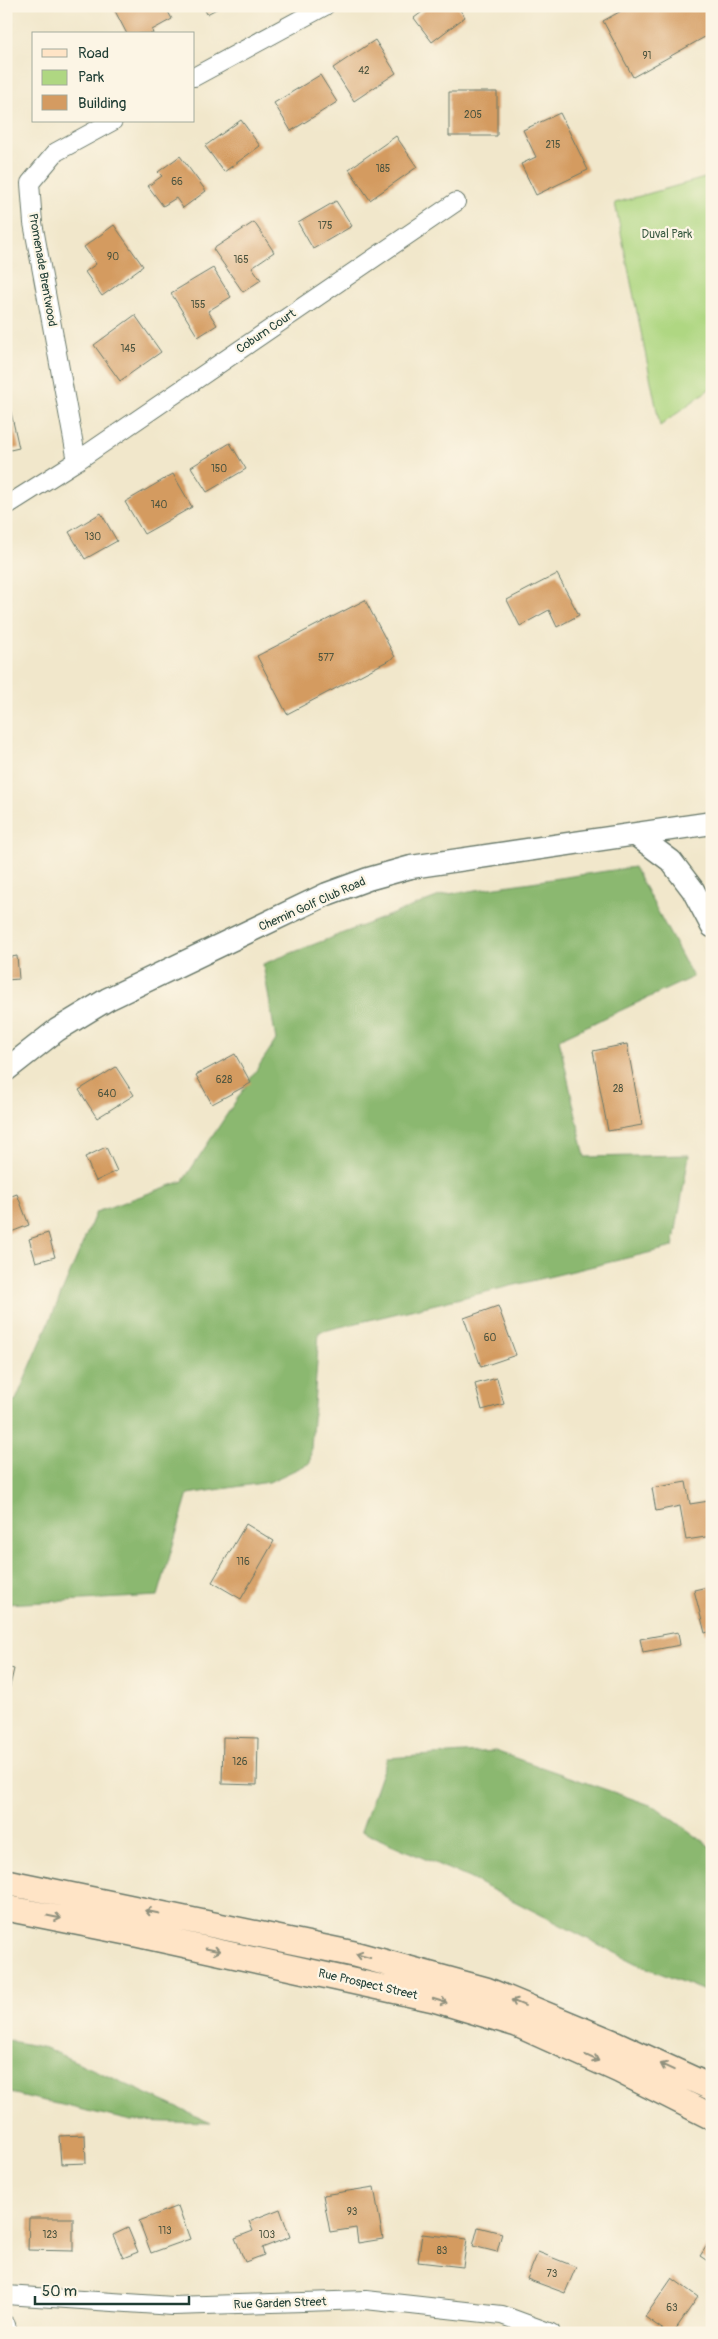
<svg xmlns="http://www.w3.org/2000/svg" width="718" height="2339" font-family="Pangolin,sans-serif">
<style>
.green{fill:#afd782;stroke:#678a5b}
.forest{fill:#8bb870;stroke:#557a52}
.building{fill:#d49b61}
.lines{fill:none;stroke-linecap:round;stroke-linejoin:round}
.minor-casing{stroke:#687869;stroke-width:20}
.tertiary-casing{stroke:#687869;stroke-width:25}
.secondary-casing{stroke:#687869;stroke-width:28}
.minor{stroke:#fff;stroke-width:18}
.tertiary{stroke:#fff;stroke-width:22}
.secondary{stroke:#ffe4c6;stroke-width:25}
.oneway{stroke:#8f907d}
.labels{text-anchor:middle;stroke-width:4.5;stroke-linejoin:round;paint-order:stroke}
.number-label{font-size:10px;fill:#4c543f}
.park-label{font-size:12px;fill:#3c5c44;stroke:#fcf5e5}
.street-label{font-size:12px;fill:#1f3d34;stroke:#fcf5e5}
</style>
<rect width="100%" height="100%" fill="#fcf5e5"/>
<filter id="ink" filterUnits="userSpaceOnUse"><feTurbulence type="fractalNoise" baseFrequency=".02" numOctaves="2"/><feDisplacementMap in="SourceGraphic" scale="10" xChannelSelector="R" yChannelSelector="G"/><feConvolveMatrix kernelMatrix="1 2 1 2 8 2 1 2 1" color-interpolation-filters="sRGB"/></filter>
<filter id="wash" filterUnits="userSpaceOnUse"><feTurbulence type="fractalNoise" baseFrequency=".0096" numOctaves="4" result="noise"/><feDisplacementMap in="SourceGraphic" scale="20" xChannelSelector="R" yChannelSelector="G"/><feGaussianBlur stdDeviation="1.12" result="paint"/><feColorMatrix in="noise" values="0 0 0 0 0 0 0 0 0 0 0 0 0 0 0 0 0 1.4 0 .05"/><feComposite in="paint" operator="in"/></filter>
<g filter="url(#wash)">
<rect width="100%" height="100%" fill="#f1e7cb"/>
<!-- green -->
<path class="green" d="M712,176v211l-52,39 -45,-223z"/>
<!-- forest -->
<path class="forest" d="M634,867l59,110 -134,62 26,118 104,-2 -16,92 -354,85 -9,131 -41,19 -81,12 -30,102 -152,8v-200l10,-4 80,-188 87,-31 93,-141 -13,-76 179,-69z
M495,1751l161,56 56,41v146l-77,-31 -166,-85 -108,-47 26,-73z
M6,2040l40,8 165,75 -80,-2 -125,-29z"/>
<g id="blocks">
<!-- building -->
<path class="building" d="M120,6h45l7,13 -20,11 1,4h-26l-13,-25z
M203,6h19l-15,8z
M430,6h27l8,11 -33,25 -18,-24z
M630,6h82v27l-79,44 -30,-56z
M375,40l21,33 -42,28 -21,-33z
M320,75l17,27 -46,29 -17,-28z
M449,92h48v44h-48z
M560,113l28,57 -52,25 -15,-31 15,-7 -13,-27z
M241,120l19,26 -36,26 -19,-26z
M396,136l21,31 -47,33 -21,-31z
M180,156l26,35 -23,17 -7,-10 -13,8 -15,-20 14,-10 -4,-4z
M336,201l16,25 -39,23 -15,-26z
M254,222l20,30 -22,15 9,13 -18,12 -30,-43z
M114,225l29,41 -41,30 -17,-24 11,-8 -12,-17z
M213,268l18,29 -23,14 9,14 -19,12 -27,-44z
M135,315l26,37 -41,29 -26,-36z
M6,399h2l11,49 -13,3z
M230,443l16,26 -39,23 -16,-25z
M173,474l19,33 -48,27 -19,-32z
M101,513l16,28 -32,18 -16,-27z
M557,574l22,41 -22,12 -8,-17 -29,16 -13,-26z
M365,600l30,57 -108,57 -30,-58z
M17,956l2,23 -13,1v-22z
M627,1044l15,81 -34,6 -15,-80z
M235,1054l16,29 -39,21 -16,-29z
M116,1067l18,28 -37,23 -18,-28z
M106,1147l11,24 -21,10 -11,-24z
M17,1194l12,31 -23,9v-36z
M48,1233l7,24 -19,5 -7,-23z
M498,1306l18,49 -35,12 -17,-49z
M497,1378l7,26 -22,6 -7,-26z
M686,1482l4,22 19,-3 3,35 -26,4 -6,-34 -24,5 -4,-23z
M246,1524l28,17 -33,58 -29,-17z
M712,1586v45l-7,2 -11,-43z
M678,1632l2,13 -37,7 -3,-13z
M6,1667l8,2 -7,30h-1z
M223,1737l35,1 -1,47 -35,-1z
M85,2135l1,28 -25,1 -2,-28z
M374,2187l9,52 -25,4 -2,-15 -26,4 -7,-37z
M178,2206l12,33 -39,14 -12,-32z
M280,2209l10,28 -28,11 2,7 -19,7 -10,-24 18,-7 -4,-10z
M29,2218h44v33l-45,-1z
M478,2227l24,6 -5,19 -24,-6z
M128,2228l10,24 -15,6 -10,-23z
M422,2234l45,5 -4,28 -45,-5z
M712,2238v26l-12,-8z
M538,2252l38,15 -11,26 -38,-14z
M672,2278l26,19 -25,36h-5l-23,-16z"/>
</g>
</g>
<g filter="url(#ink)">
<use href="#blocks" fill-opacity="0" stroke="#687869" stroke-width="1"/>
<g class="lines">
<!-- minor casing -->
<g class="minor-casing">
<path id="minor" d="M194,77l131,-71
M77,461l-44,-238 -3,-40 26,-31 57,-31
M6,506l71,-45 379,-259
M6,2295l167,11 193,-6 136,15 49,18
M6,2325l2,8"/>
</g>
<!-- tertiary casing -->
<g class="tertiary-casing">
<path id="tertiary" d="M636,835l35,26 22,29 19,36
M6,1070l51,-40 51,-31 219,-105 41,-15 43,-12 301,-44"/>
</g>
<!-- secondary casing -->
<g class="secondary-casing">
<path id="secondary" d="M6,1882l348,72 132,36 130,54 96,44
M6,1908l121,24 307,67 83,25 102,46 93,47"/>
</g>
<!-- minor -->
<use href="#minor" class="minor"/>
<!-- tertiary -->
<use href="#tertiary" class="tertiary"/>
<!-- secondary -->
<use href="#secondary" class="secondary"/>
</g>
<!-- one-way arrows -->
<defs><path id="oneway-shaft" d="M-6 0H5M1.5-3L5.5 0L1.5 3" fill="none" stroke-width="1.6" stroke-linecap="round" stroke-linejoin="round" transform="scale(1.25)"/></defs>
<g class="oneway">
<use href="#oneway-shaft" transform="translate(152 1912) rotate(-168)"/>
<use href="#oneway-shaft" transform="translate(54 1917) rotate(11)"/>
<use href="#oneway-shaft" transform="translate(213 1950) rotate(12)"/>
<use href="#oneway-shaft" transform="translate(363 1956) rotate(-165)"/>
<use href="#oneway-shaft" transform="translate(440 2001) rotate(17)"/>
<use href="#oneway-shaft" transform="translate(518 2003) rotate(-157)"/>
<use href="#oneway-shaft" transform="translate(592 2058) rotate(24)"/>
<use href="#oneway-shaft" transform="translate(667 2067) rotate(-155)"/>
</g>
</g>
<g class="labels">
<!-- number labels -->
<g class="number-label">
<text x="647" y="59">91</text>
<text x="364" y="74">42</text>
<text x="473" y="118">205</text>
<text x="553" y="148">215</text>
<text x="383" y="172">185</text>
<text x="177" y="185">66</text>
<text x="325" y="229">175</text>
<text x="113" y="260">90</text>
<text x="241" y="263">165</text>
<text x="198" y="308">155</text>
<text x="128" y="352">145</text>
<text x="219" y="472">150</text>
<text x="159" y="508">140</text>
<text x="93" y="540">130</text>
<text x="326" y="661">577</text>
<text x="224" y="1083">628</text>
<text x="618" y="1092">28</text>
<text x="107" y="1097">640</text>
<text x="490" y="1341">60</text>
<text x="243" y="1565">116</text>
<text x="240" y="1765">126</text>
<text x="352" y="2215">93</text>
<text x="165" y="2234">113</text>
<text x="50" y="2238">123</text>
<text x="267" y="2238">103</text>
<text x="442" y="2254">83</text>
<text x="552" y="2277">73</text>
<text x="672" y="2311">63</text>
</g>
<!-- park labels -->
<g class="park-label">
<text x="667" y="238">Duval Park</text>
</g>
<!-- street labels -->
<g class="street-label">
<text transform="translate(43 270) rotate(80)" y="4">Promenade Brentwood</text>
<text transform="translate(266 331) rotate(-34)" y="4">Coburn Court</text>
<text transform="translate(312 904) rotate(-24)" y="4">Chemin Golf Club Road</text>
<text transform="translate(368 1984) rotate(13)" y="4">Rue Prospect Street</text>
<text transform="translate(280 2303) rotate(-2)" y="4">Rue Garden Street</text>
</g>
</g>
<!-- margin -->
<rect width="718" height="2339" fill="none" stroke="#fcf5e5" stroke-width="25"/>
<!-- legend -->
<rect x="32" y="32" width="162" height="90" fill="#fcf5e5" stroke="#a4ab9e"/>
<rect x="42" y="49" width="25" height="8" fill="#ffe4c6" stroke="#a4ab9e"/>
<text x="78" y="58" font-size="15" fill="#1f3d34">Road</text>
<rect x="42" y="70" width="25" height="15" fill="#afd782" stroke="#a4ab9e"/>
<text x="78" y="82" font-size="15" fill="#1f3d34">Park</text>
<rect x="42" y="95" width="25" height="15" fill="#d49b61" stroke="#a4ab9e"/>
<text x="78" y="108" font-size="15" fill="#1f3d34">Building</text>
<!-- scale -->
<path d="M35 2296v8h154v-8" fill="none" stroke="#1f3d34" stroke-width="2.5"/>
<text x="42" y="2296" font-size="15" fill="#1f3d34" stroke="#fcf5e5" stroke-width="4" paint-order="stroke">50 m</text>
</svg>
